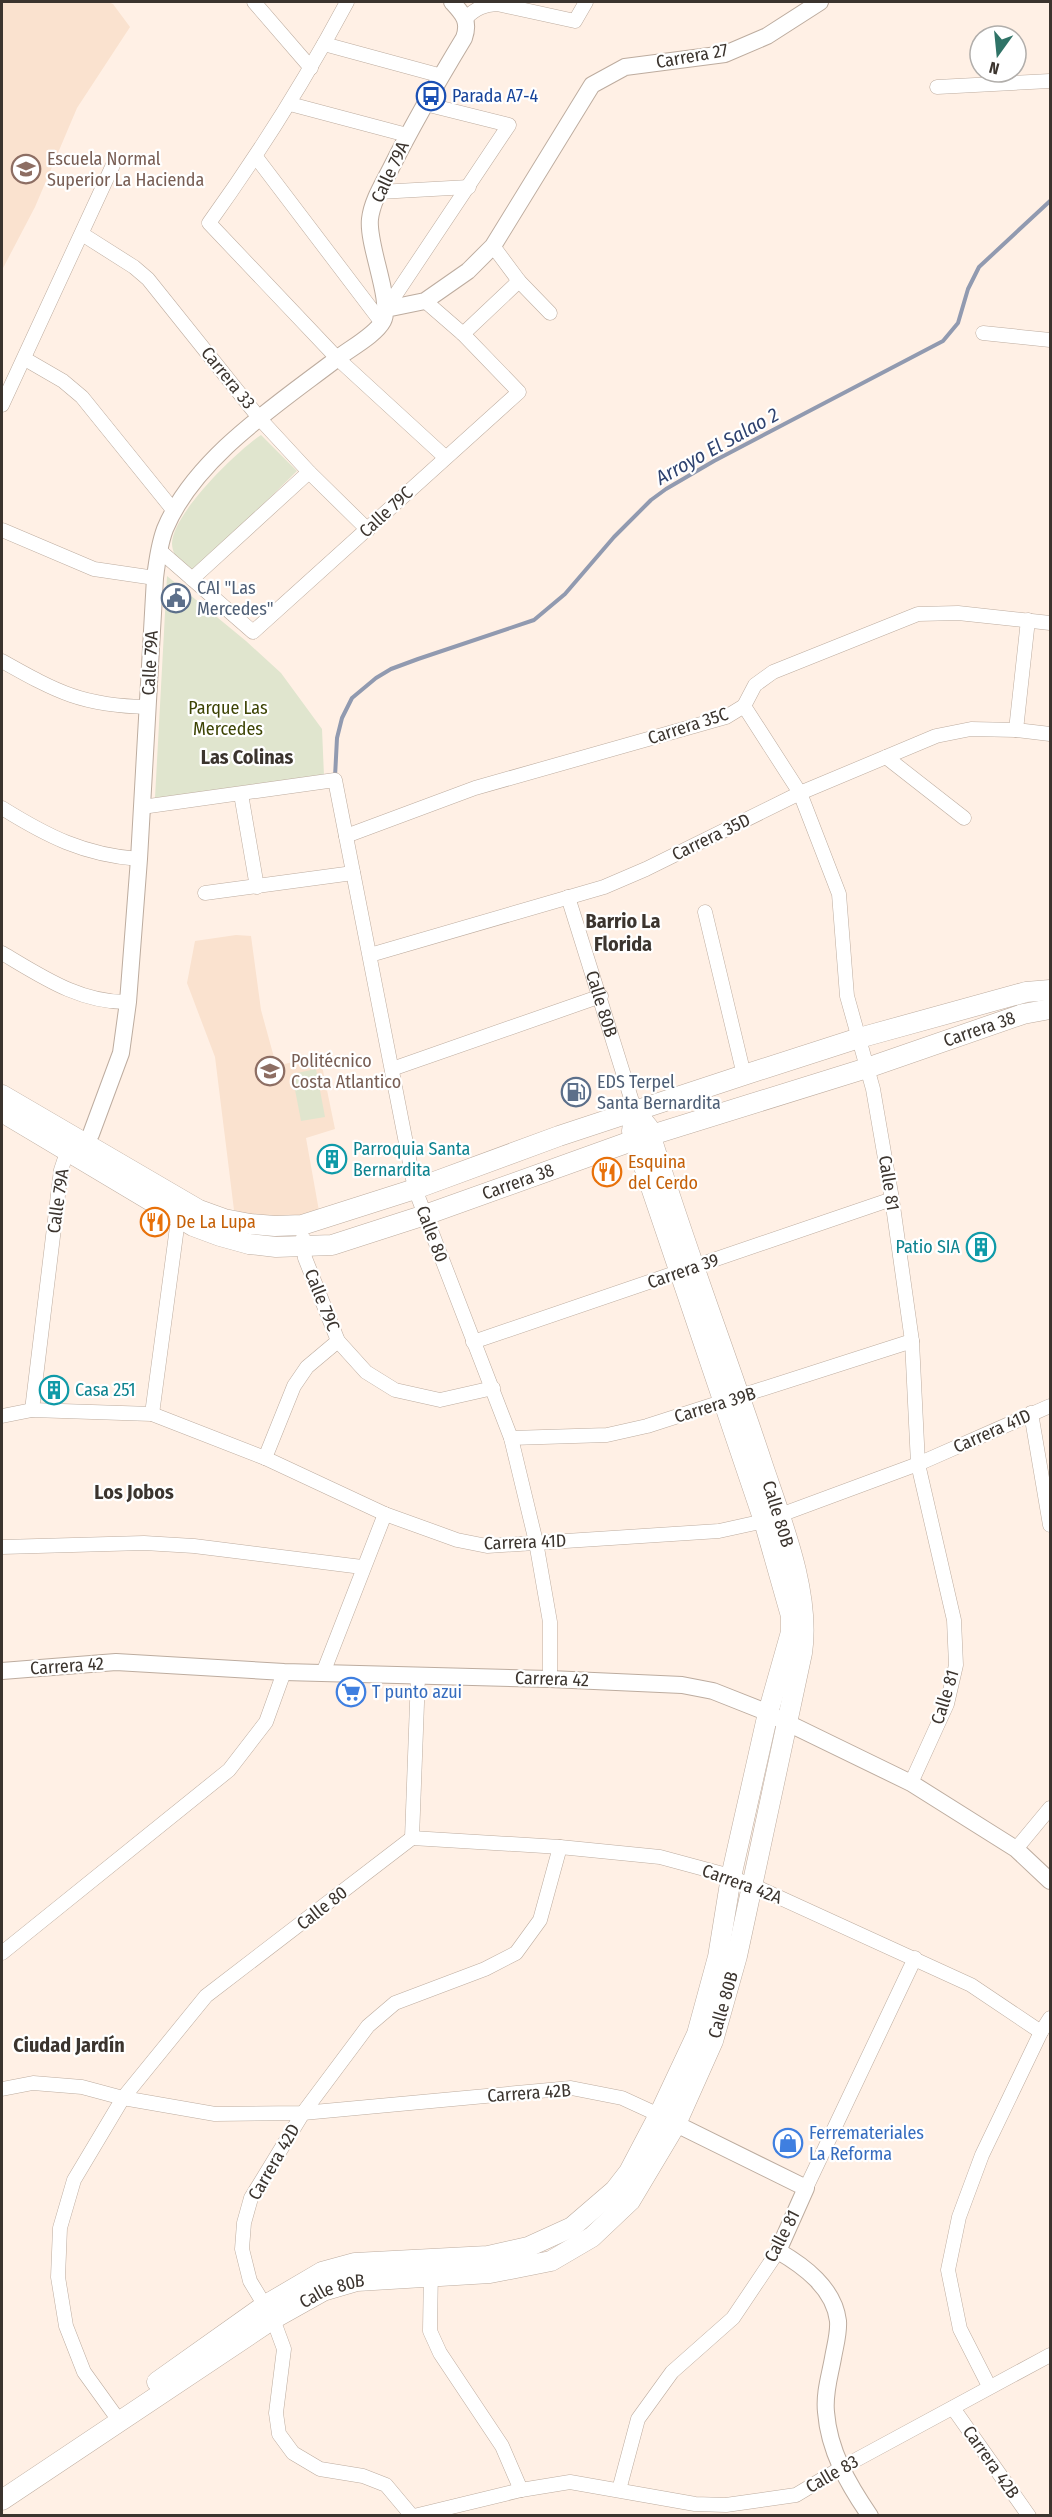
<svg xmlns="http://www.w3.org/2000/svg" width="1052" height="2517" font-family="'Fira Sans Condensed',sans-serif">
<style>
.built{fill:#fae2cf}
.green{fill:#e0e5ce}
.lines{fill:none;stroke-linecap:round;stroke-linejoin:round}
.stream{stroke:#919ab0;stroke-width:4}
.minor-casing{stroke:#bdac9f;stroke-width:15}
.tertiary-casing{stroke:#bdac9f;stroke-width:18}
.secondary-casing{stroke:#bdac9f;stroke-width:21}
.minor{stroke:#fff;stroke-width:14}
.tertiary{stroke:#fff;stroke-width:16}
.secondary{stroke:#fff;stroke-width:20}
.labels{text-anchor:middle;stroke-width:4.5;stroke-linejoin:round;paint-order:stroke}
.street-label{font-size:18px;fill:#3b342e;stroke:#fff}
.transit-label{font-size:18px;fill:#164399;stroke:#fff;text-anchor:start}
.education-label{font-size:18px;fill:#785e54;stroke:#fff;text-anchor:start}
.service-label{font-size:18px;fill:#4e5e75;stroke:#fff;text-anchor:start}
.park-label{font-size:18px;fill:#3d4404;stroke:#fff}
.culture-label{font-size:18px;fill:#0d838f;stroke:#fff;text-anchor:start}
.food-label{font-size:18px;fill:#c56008;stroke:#fff;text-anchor:start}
.shop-label{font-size:18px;fill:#366cbe;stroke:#fff;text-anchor:start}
.water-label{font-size:20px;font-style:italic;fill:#2e426f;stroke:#fff}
.neighbourhood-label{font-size:20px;font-weight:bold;fill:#3b342e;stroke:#fff}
</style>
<rect width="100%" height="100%" fill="#fff0e5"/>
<!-- built -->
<path class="built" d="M2,2h106l5,2 17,23 -53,81 -42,99 -33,63z
M236,935l15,1 10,74 14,51 5,4 40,-9 15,73 -29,9 13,73 -27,8 -46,-4 -12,-5 -19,-153 -28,-74 8,-42z"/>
<!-- green -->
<path class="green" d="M261,435l36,36 -104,102c-10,-8 -20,-14 -21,-29 0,-30 65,-93 89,-109z
M167,576l79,65 35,32 41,56 2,47 -169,22z
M316,1069l9,48 -24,4 -9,-47z"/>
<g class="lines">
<!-- stream -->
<path class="stream" d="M335,777l2,-39 5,-20 10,-20 24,-20 15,-9 27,-10 116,-39 31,-26 49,-57 37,-37 15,-11 48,-28 229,-120 15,-18 10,-34 11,-22 71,-66"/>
<!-- minor casing -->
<g class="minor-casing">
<g id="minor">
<path d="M254,2l57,66"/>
<path d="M347,2c-41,77 -87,150 -138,221l128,135 108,99"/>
<path d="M466,18c10,-10 18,-13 31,-14l78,17 11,-19"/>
<path d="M324,44l118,32"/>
<path d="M937,87l113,-6"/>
<path d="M290,104l117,31"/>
<path d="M256,157l126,166"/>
<path d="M379,192l90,-5"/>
<path d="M82,234l52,33 14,12 112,140 49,53 59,58"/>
<path d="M493,246l26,35 31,32"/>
<path d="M386,309l123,-184 -84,-21"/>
<path d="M983,333l67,7"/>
<path d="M463,334l56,-53"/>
<path d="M25,359l38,22 19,16 92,114"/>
<path d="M2,405l111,-240"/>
<path d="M2,530l92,39 61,9"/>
<path d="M159,550l94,82 266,-240 -56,-58 -38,-33"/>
<path d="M192,579l117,-107"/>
<path d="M2,661c55,31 81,45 146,46"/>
<path d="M744,706l56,87 39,101 8,102 26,93 19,110 20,142 6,123 36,156 2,45 -9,39 -36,79"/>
<path d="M1016,730l12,-110"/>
<path d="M886,757l78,61"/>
<path d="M241,794l16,93"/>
<path d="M142,807l193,-27 80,409 96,249 25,104 14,80v57"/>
<path d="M2,808c45,28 82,47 137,51"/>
<path d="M346,836l129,-48 251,-71 18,-11 11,-21 18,-13 145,-58 40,-1 92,10"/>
<path d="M205,893l148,-20"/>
<path id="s1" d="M568,897l67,214"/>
<path d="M705,912l39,163"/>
<path d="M2,953c39,23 78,50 126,49"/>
<path d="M370,955l234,-68 42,-18 154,-76 136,-57 35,-7 45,1 34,4"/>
<path d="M392,1069l209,-73"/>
<path d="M303,1238l2,20 33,83 28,31 29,18 45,10 53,-12"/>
<path d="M473,1342l419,-143"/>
<path d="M32,1410l29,-240 3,-9 6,-9"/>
<path d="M1031,1413l19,112"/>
<path d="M152,1414l25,-187 4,-15"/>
<path d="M2,1416l30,-6 120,4 113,44 120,56 72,26 30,6 232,-15 45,-10 154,-57 132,-58"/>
<path d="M511,1438l96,-3 40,-9 265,-85"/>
<path d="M265,1458l29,-72 13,-19 31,-26"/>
<path d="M2,1547l142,-4 50,3 168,21"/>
<path d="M323,1673l62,-159"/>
<path d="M412,1838l148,9 100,10 63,17 38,15 210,96 70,47"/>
<path d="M412,1838l6,-162"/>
<path d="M1016,1849l34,-41"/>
<path d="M2,1953l227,-183 37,-48 18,-50"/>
<path d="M2,2089l31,-6 49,4 41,11 92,16 88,-1 268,-25 51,10 37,17"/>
<path d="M806,2188l109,-230"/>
<path d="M431,2268l-1,63 10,22 62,93 19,44"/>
<path d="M989,2386l-29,-57 -12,-59 11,-53 23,-62 59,-123 9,-14"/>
<path d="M953,2408l76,108"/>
<path d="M120,2422l-36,-50 -18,-46 -8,-49 2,-49 14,-48 49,-82 83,-102 206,-158"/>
<path d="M619,2490l19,-71 34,-47 61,-54 45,-67"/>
<path d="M412,2516l-26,-31 -23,-9 -43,-7 -27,-16 -14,-19 -3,-21 8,-64 -11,-30 -23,-38 -8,-32 2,-26 7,-25 52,-85 65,-87 27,-23 90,-34 31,-16 24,-33 20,-73"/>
<path d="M414,2516l107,-26 49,-8 125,22 31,1 70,-10 45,-27 209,-113"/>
</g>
</g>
<!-- tertiary casing -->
<g class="tertiary-casing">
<path id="tertiary" d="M386,309l39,-8 43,-30 25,-25 99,-161 33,-18 100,-13 42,-18 53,-34
M74,1151l10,-7 7,-10 30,-81 7,-51 11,-143 16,-281c2,-17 4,-33 10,-49 29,-70 110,-123 169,-168 13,-11 41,-25 49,-40 10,-20 -16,-76 -13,-102 2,-18 13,-35 21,-51 22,-44 47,-87 73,-130 6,-17 -1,-24 -12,-36
M2,1671l114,-9 168,10 266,7 132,6 31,6 48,19 150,73 105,66 34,32
M666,2119l140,69 -28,63c26,15 56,37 60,70 1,12 -3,25 -5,37 -3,17 -9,35 -7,54 3,39 22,72 44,104"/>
</g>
<!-- secondary casing -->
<g class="secondary-casing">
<g id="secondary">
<path d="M2,1095l197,115 25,9 26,5 25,2 27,-1 113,-36 144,-53 185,-61 115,-37 167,-46 24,-2"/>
<path id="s2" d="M2,1112l191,114 27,10 29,8 27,3 56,-2 93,-30 204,-73 238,-74 156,-54 27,-5"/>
<path d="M157,2382l107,-76 58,-34 33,-9 133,-7 40,-9 44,-20 43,-37 14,-18 30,-57 38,-81 21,-77 13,-80 37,-164 23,-81v-16l-27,-95 -129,-381 -3,-9 3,-20"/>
<path id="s3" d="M2,2500l271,-181 50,-28 34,-10 133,-8 61,-12 41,-24 38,-36 46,-77 37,-83 24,-85 65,-303c9,-60 -21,-133 -40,-190 -37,-112 -80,-223 -114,-336l-13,-16"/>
</g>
</g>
<!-- minor -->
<use href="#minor" class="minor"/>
<!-- tertiary -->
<use href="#tertiary" class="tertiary"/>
<!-- secondary -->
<use href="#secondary" class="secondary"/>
</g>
<!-- icons -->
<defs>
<g id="bus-ring" transform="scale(1.5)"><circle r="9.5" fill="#fff" stroke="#1a4fb4" stroke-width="1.5"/><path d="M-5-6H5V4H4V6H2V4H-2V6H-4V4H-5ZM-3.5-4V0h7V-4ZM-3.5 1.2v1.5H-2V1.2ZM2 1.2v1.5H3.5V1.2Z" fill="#1a4fb4"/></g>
<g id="school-ring" transform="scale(1.5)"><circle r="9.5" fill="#fff" stroke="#8d6e63" stroke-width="1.5"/><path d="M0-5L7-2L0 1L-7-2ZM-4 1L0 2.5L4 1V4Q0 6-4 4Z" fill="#8d6e63"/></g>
<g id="civic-ring" transform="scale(1.5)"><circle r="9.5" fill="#fff" stroke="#5c6f8a" stroke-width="1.5"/><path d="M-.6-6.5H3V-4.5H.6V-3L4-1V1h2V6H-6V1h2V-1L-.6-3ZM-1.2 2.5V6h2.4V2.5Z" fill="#5c6f8a"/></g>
<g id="university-ring" transform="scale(1.5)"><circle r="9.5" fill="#fff" stroke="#8d6e63" stroke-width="1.5"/><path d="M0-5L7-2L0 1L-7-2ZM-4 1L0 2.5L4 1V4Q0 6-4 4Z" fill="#8d6e63"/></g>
<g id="fuel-ring" transform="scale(1.5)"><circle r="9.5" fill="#fff" stroke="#5c6f8a" stroke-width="1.5"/><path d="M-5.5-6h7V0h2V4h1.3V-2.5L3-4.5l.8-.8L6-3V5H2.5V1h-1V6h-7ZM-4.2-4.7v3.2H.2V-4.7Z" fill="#5c6f8a"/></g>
<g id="building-ring" transform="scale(1.5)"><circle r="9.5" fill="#fff" stroke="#0f9aa8" stroke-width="1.5"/><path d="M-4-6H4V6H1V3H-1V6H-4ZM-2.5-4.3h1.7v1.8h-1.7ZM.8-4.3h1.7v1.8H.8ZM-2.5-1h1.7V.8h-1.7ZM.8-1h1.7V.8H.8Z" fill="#0f9aa8"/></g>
<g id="restaurant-ring" transform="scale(1.5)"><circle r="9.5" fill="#fff" stroke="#e8710a" stroke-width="1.5"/><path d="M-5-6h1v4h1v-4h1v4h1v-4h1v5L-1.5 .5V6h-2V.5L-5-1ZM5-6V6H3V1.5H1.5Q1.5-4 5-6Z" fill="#e8710a"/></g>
<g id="supermarket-ring" transform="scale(1.5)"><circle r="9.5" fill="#fff" stroke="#3f7fe0" stroke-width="1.5"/><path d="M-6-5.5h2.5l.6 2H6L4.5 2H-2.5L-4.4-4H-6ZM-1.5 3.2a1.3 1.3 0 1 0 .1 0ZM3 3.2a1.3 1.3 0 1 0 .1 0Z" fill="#3f7fe0"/></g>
<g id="shop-ring" transform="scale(1.5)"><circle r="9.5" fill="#fff" stroke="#3f7fe0" stroke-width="1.5"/><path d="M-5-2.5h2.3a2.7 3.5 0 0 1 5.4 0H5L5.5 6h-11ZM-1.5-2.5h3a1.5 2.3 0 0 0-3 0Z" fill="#3f7fe0"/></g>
</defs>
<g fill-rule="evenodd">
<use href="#bus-ring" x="431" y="96"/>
<use href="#school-ring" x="26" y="169"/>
<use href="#civic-ring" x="176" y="598"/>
<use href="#university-ring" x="270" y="1071"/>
<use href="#fuel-ring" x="576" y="1092"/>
<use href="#building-ring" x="332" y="1159"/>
<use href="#restaurant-ring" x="607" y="1172"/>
<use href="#restaurant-ring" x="155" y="1222"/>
<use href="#building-ring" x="981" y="1247"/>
<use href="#building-ring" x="54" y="1390"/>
<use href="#supermarket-ring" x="351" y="1692"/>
<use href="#shop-ring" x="788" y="2143"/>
</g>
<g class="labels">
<!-- street labels -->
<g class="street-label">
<text transform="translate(692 56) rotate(-10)" y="6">Carrera 27</text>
<text transform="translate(390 172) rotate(-65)" y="6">Calle 79A</text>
<text transform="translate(228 378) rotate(51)" y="6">Carrera 33</text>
<text transform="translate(386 512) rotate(-43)" y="6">Calle 79C</text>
<text transform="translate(150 663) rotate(-87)" y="6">Calle 79A</text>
<text transform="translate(688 726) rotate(-18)" y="6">Carrera 35C</text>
<text transform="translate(711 837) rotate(-26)" y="6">Carrera 35D</text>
<text dy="6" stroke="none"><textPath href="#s1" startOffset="112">Calle 80B</textPath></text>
<text dy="6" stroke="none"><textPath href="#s2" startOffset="1047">Carrera 38</textPath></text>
<text dy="6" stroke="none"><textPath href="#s2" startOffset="561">Carrera 38</textPath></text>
<text transform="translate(889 1183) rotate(81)" y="6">Calle 81</text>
<text transform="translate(58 1201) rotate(-82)" y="6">Calle 79A</text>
<text transform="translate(432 1234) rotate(69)" y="6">Calle 80</text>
<text transform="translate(683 1271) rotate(-19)" y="6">Carrera 39</text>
<text transform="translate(322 1300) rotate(68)" y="6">Calle 79C</text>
<text transform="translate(715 1405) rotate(-17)" y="6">Carrera 39B</text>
<text transform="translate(992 1431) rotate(-24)" y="6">Carrera 41D</text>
<text transform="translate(778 1514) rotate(73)" y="6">Calle 80B</text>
<text transform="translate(525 1542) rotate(-2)" y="6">Carrera 41D</text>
<text transform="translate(67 1666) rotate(-4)" y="6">Carrera 42</text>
<text transform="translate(552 1679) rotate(2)" y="6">Carrera 42</text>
<text transform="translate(945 1697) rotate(-73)" y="6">Calle 81</text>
<text transform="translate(742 1884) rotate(20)" y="6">Carrera 42A</text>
<text transform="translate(322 1908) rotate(-38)" y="6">Calle 80</text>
<text dy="6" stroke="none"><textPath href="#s3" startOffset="932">Calle 80B</textPath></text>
<text transform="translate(529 2093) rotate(-4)" y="6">Carrera 42B</text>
<text transform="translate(274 2162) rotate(-60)" y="6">Carrera 42D</text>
<text transform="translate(782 2236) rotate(-63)" y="6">Calle 81</text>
<text dy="6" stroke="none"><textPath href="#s3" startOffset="392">Calle 80B</textPath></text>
<text transform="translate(991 2462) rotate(55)" y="6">Carrera 42B</text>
<text transform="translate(832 2474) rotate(-30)" y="6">Calle 83</text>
</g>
<!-- transit labels -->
<g class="transit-label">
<text x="452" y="102">Parada A7-4</text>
</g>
<!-- education labels -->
<g class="education-label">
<text x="47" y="165">Escuela Normal<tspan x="47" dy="21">Superior La Hacienda</tspan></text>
<text x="291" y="1067">Politécnico<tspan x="291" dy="21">Costa Atlantico</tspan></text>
</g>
<!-- service labels -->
<g class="service-label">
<text x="197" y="594">CAI "Las<tspan x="197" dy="21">Mercedes"</tspan></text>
<text x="597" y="1088">EDS Terpel<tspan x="597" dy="21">Santa Bernardita</tspan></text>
</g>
<!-- park labels -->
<g class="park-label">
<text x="228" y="714">Parque Las<tspan x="228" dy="21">Mercedes</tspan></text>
</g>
<!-- culture labels -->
<g class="culture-label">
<text x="353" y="1155">Parroquia Santa<tspan x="353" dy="21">Bernardita</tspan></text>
<text x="960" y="1253" text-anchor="end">Patio SIA</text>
<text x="75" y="1396">Casa 251</text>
</g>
<!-- food labels -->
<g class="food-label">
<text x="628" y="1168">Esquina<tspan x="628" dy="21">del Cerdo</tspan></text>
<text x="176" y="1228">De La Lupa</text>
</g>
<!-- shop labels -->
<g class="shop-label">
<text x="372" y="1698">T punto azui</text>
<text x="809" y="2139">Ferremateriales<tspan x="809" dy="21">La Reforma</tspan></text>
</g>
<!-- water labels -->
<g class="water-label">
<text transform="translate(717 446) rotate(-29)" y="7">Arroyo El Salao 2</text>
</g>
<!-- neighbourhood labels -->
<g class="neighbourhood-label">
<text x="247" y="764">Las Colinas</text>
<text x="623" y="928">Barrio La<tspan x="623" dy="23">Florida</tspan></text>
<text x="134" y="1499">Los Jobos</text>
<text x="69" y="2052">Ciudad Jardín</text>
</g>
</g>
<!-- border -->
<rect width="1052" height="2517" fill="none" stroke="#3b342e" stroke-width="6"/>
<!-- north arrow -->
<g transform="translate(998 54) rotate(195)"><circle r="28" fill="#ffffff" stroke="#b1aeab" stroke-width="1.5"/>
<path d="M0-4.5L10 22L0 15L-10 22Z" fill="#2f7367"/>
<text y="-9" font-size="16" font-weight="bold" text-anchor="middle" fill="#3b342e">N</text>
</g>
</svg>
